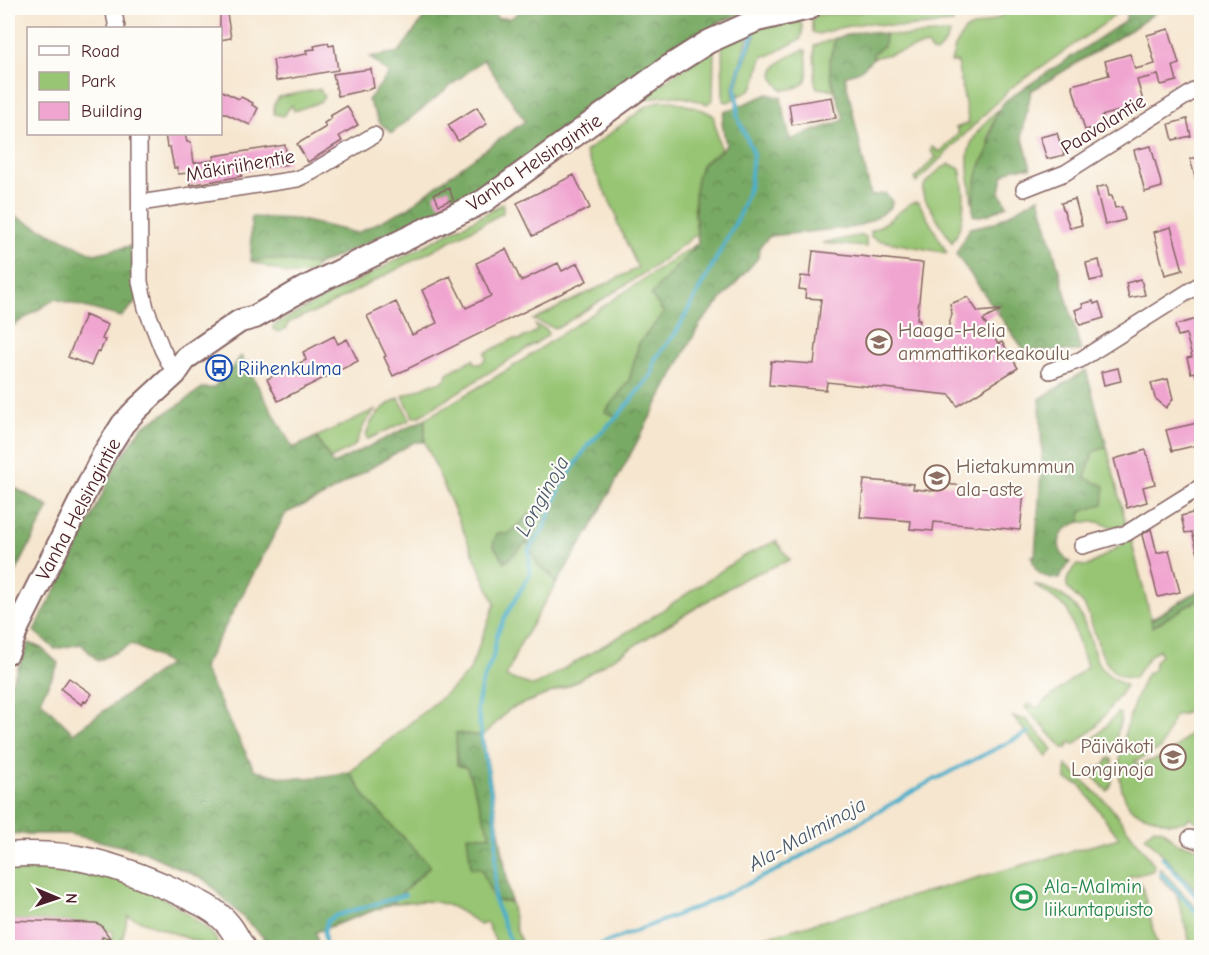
<svg xmlns="http://www.w3.org/2000/svg" width="1209" height="955" font-family="'Comic Neue',sans-serif">
<style>
.green{fill:#97c573;stroke:#70724f;stroke-width:1.5}
.forest{fill:url(#forest-crowns);stroke:#626448;stroke-width:1.5}
.lines{fill:none;stroke-linecap:round;stroke-linejoin:round}
.stream{stroke:#4bafca;stroke-width:4}
.building{fill:#f0a5d0}
.minor-casing{stroke:#866564;stroke-width:18}
.secondary-casing{stroke:#866564;stroke-width:26}
.primary-casing{stroke:#866564;stroke-width:27}
.minor{stroke:#fff;stroke-width:15}
.secondary{stroke:#fff;stroke-width:22}
.primary{stroke:#fff;stroke-width:24}
.labels{text-anchor:middle;stroke-width:4.5;stroke-linejoin:round;paint-order:stroke}
.street-label{font-size:20px;fill:#4a1f2b;stroke:#fdfcf7}
.education-label{font-size:20px;fill:#785e54;stroke:#fdfcf7;text-anchor:start}
.transit-label{font-size:20px;fill:#164399;stroke:#fdfcf7;text-anchor:start}
.leisure-label{font-size:20px;fill:#27864d;stroke:#fdfcf7;text-anchor:start}
.water-label{font-size:21px;font-style:italic;fill:#4a596b;stroke:#fdfcf7}
</style>
<defs>
<pattern id="forest-crowns" width="20" height="18" patternUnits="userSpaceOnUse" patternTransform="scale(1.5)"><rect width="20" height="18" fill="#79aa65"/><path d="M2 6a3 3 0 1 1 6 0M12 15a3 3 0 1 1 6 0" fill="none" stroke="#658a53"/></pattern>
</defs>
<rect width="100%" height="100%" fill="#fdfcf7"/>
<filter id="ink" filterUnits="userSpaceOnUse"><feTurbulence type="fractalNoise" baseFrequency=".0167" numOctaves="2"/><feDisplacementMap in="SourceGraphic" scale="12" xChannelSelector="R" yChannelSelector="G"/><feConvolveMatrix kernelMatrix="1 2 1 2 8 2 1 2 1" color-interpolation-filters="sRGB"/></filter>
<filter id="wash" filterUnits="userSpaceOnUse"><feTurbulence type="fractalNoise" baseFrequency=".008" numOctaves="4" result="noise"/><feDisplacementMap in="SourceGraphic" scale="24" xChannelSelector="R" yChannelSelector="G"/><feGaussianBlur stdDeviation="1.35" result="paint"/><feColorMatrix in="noise" values="0 0 0 0 0 0 0 0 0 0 0 0 0 0 0 0 0 1.4 0 .05"/><feComposite in="paint" operator="in"/></filter>
<g filter="url(#wash)">
<rect width="100%" height="100%" fill="#f6e6cf"/>
<!-- green -->
<path class="green" d="M911,8h36l6,4v11l-49,4 -39,-4 -26,5 -20,6 -7,-2v-13l4,-4z
M968,8h33l-12,6 -20,6z
M1015,8h106l-13,13 -97,67 -95,95 -2,-4 22,-22 -5,-6 1,-4 8,5 19,-19 -3,-5 13,-5 -12,-61h-6l4,-15 10,-17 31,-11z
M798,17l5,10 -2,12 -33,17 -4,-1c-11,18 0,31 -25,41l-2,-9 5,-18 13,-33 -1,-7z
M750,31l-17,55 1,13 -6,3 -5,-1 -1,-57z
M950,33l-6,12 -8,8 -4,-1 -5,-7 -54,13v-4l11,-9 1,-11 17,2z
M836,38c-8,21 -8,31 -1,52l-18,-2 -2,-6 -1,-36z
M714,48l-1,51 -6,5c-21,-7 -36,-12 -58,-5l-5,-4z
M803,50h3c1,26 8,37 -23,40 -24,-20 1,-32 20,-40z
M320,89l4,8 -4,5 -26,9 -2,-6 -9,11 -9,-2v-10l5,-7z
M673,101l30,9 10,5 8,37 -18,12 -9,41 3,29 -45,34 -91,58 -7,2 -21,-8 105,-52 -22,-48 2,-2 -33,-66 62,-46 13,-5z
M998,109l-9,27v12l-9,18 -8,36c-6,-51 -11,-55 26,-93z
M950,164l10,5c6,25 6,52 -8,74l-27,-44c-2,-4 -3,-6 -2,-10 2,-9 19,-22 27,-25z
M916,202l3,1 28,50 -70,-13 -6,-3v-6l14,-8 26,-20z
M503,203v10l-191,101h-5l-19,9 -1,5 -9,4 -5,-3v-3l36,-20 180,-94z
M863,235l3,2v10l-44,-4z
M698,243l-47,52 13,18 -25,30 -10,38 -24,31 13,4 -30,29 -27,41 -53,48 -2,28 21,-21 11,24 11,8 7,11 -37,62 -13,31 28,9 112,-65 96,-64 34,-16 14,19 -47,19 -173,106 -60,24 -27,27 -27,-3 35,104 -10,31 14,32 16,2 5,27 7,18h-25l-11,-24 -7,2c-33,-26 -48,-27 -89,-21l39,-38 -64,-68 -16,-26 98,-80 21,-20 26,-68 -70,-162v-23l84,-50z
M269,259l49,6 -9,9h-21l-37,-13z
M535,325l11,4 2,4 -1,3 -127,80 -7,1 -10,-21 30,-13h7l6,-5 1,-5 26,-14 2,4 5,1 6,-5 -1,-6 28,-14 6,1 18,-9z
M399,398l11,22 -42,19 -2,-2c3,-18 17,-31 33,-39z
M376,409l-11,14 -9,20 -4,5 -22,11 -14,-22z
M1107,447l19,77 -11,4 -17,-6h-18l5,-44 8,-26z
M1131,539l20,80 50,-30v109c-6,10 -14,17 -26,17l-15,34 -25,12 2,4 31,-10 32,-31 -2,-9 3,-5v114l-12,-7 -2,4c-16,5 -22,1 -36,-4 -7,-2 -16,-4 -21,-10 -24,-33 -1,-93 13,-126l4,-8 7,-3 1,-8 6,-7 -2,-6 -10,8 -15,21c-35,3 -37,-50 -49,-71 -4,-8 -15,-13 -18,-21 -2,-7 5,-15 9,-21l12,1z
M1034,584c40,13 45,22 58,60 2,9 4,19 11,26 6,6 15,11 23,16l-30,41 -22,18 -3,-3 -3,1 1,3 -2,2h-4l-38,-41 4,-3 8,4 50,-41 -20,-58 -12,-10z
M1118,713l3,1v5l-8,33 -4,1c-4,-9 -12,-11 -20,-6l-1,-2z
M1013,717l14,3 26,30 -6,7z
M1109,758l3,1c0,11 3,25 -5,32l-16,-17 2,-6 11,-2z
M1066,765l43,40 45,59 -1,7 -25,6 2,7 11,-1 17,64h-428l389,-109 -39,-53 -14,-5z
M1154,828l9,2 13,13 25,5v47l-56,-59z
M44,868c58,-1 110,17 155,55 8,6 19,13 19,24h-19l1,-4 -72,-27 -8,32 -19,-1 1,-10 11,1v-7l-11,-1v-4l-3,-2 -91,-4v-50l15,1z
M1160,868l41,45v34h-10l-14,-52 -17,-18z"/>
<!-- forest -->
<path class="forest" d="M431,8h64l1,10h15l13,-10h238l-41,13 -58,38 -186,133 -159,73 -49,-6 -18,2v-44l45,2 61,14 51,-25 34,-27 83,-60 -41,-62 -92,74 -12,-10 -12,-23 21,-26 -19,-17 29,-5z
M1129,8h33l-30,21 -101,62 -9,44 9,33h-17l-11,8 -3,16 7,13c-10,5 -22,14 -34,10 -1,-16 2,-36 8,-51 2,-5 7,-11 8,-17 4,-18 3,-31 17,-47l119,-79z
M862,31l23,3 -1,11 -11,9v4l-12,12 -16,6 26,120 14,-3 7,8 -1,6 -17,12 -18,8 -86,9 -10,10 -2,12 -58,66 -109,204 -35,56 -7,-11 -11,-8 -11,-23 -22,20 -12,-17 4,-12 11,1 53,-48 27,-41 30,-28 -13,-5 24,-31 10,-38 25,-30 -13,-18 47,-52c-2,-18 -8,-66 6,-80 7,-7 16,-10 22,-18l-4,-22 2,-11 44,-18 13,3 9,43 54,-20c-8,-33 -23,-46 -8,-82z
M1039,197l42,154 -57,-1 -68,-96 14,-26 24,-5z
M8,213l86,41 36,-8 8,54 -17,17 -66,-18 -47,30z
M241,356l52,92 23,-11 17,27 92,-45v23h-11l-92,55 -36,16 -83,155 51,101c35,14 60,9 96,3l16,26 64,68 -39,38 -75,28 2,15h-45l-68,-67 -63,-29 -73,-17h-57l-4,-10v-134l21,-47 12,5 18,16 -19,36 33,33 96,-69 -37,-20 -34,17 -17,-17 -26,5 -21,-18 41,-78 41,-88 27,-39 33,-19 26,-19h11l18,-19z
M1086,370l21,77 -14,5 -8,26 20,8 -2,18 -22,8 -1,10c-21,6 -29,26 -10,40l-11,17c-17,-1 -25,-6 -27,-23h3l7,-97 -2,-60z
M8,484l41,23 -41,81z
M1201,589v9l-49,29 -1,-7z
M456,733l27,3 28,166 -17,-2 -13,-32h-10l-4,-33 23,1 -23,-68 -10,-3z"/>
<g class="lines">
<!-- stream -->
<path class="stream" d="M748,8l1,6
M1162,857l40,45
M1160,873l42,45
M326,948l-2,-14 3,-13 8,-5 70,-21
M513,948l-19,-48 3,-71 -20,-121 5,-25 11,-26 4,-23 9,-19 24,-41 -1,-25 14,-19 18,-44 27,-41 30,-29 34,-42 3,-15 22,-28 61,-113 12,-33 3,-33 -16,-36 1,-9 -3,-20 5,-18 13,-34v-4
M592,948l108,-42 79,-37 145,-84 105,-53"/>
</g>
<g id="blocks">
<!-- building -->
<path class="building" d="M226,8l5,30 -11,2v-31z
M1169,29l10,35 -6,2 4,15 -16,4 -3,-10 -21,5 7,24 -43,12 3,9 -19,5 -13,-45 37,-10 -4,-14 25,-7 5,15 20,-5 -8,-29z
M328,43l1,3 5,-1 4,25 -62,11 -3,-21 34,-6 -1,-4 9,-1 -1,-3z
M371,69l3,19 -36,8 -5,-22z
M220,90l19,9 2,-2 12,6 -1,2 6,3 -8,17 -30,-14z
M832,97l4,21 -44,7 -3,-21z
M347,106l11,19 -19,11 3,5 -34,21 -11,-18 29,-17 -2,-4 8,-5 -2,-2z
M477,107l10,17 -29,17 -10,-16z
M1187,119l4,17 -18,4 -4,-16z
M1057,133l7,22 -17,4 -7,-22z
M165,134h20l2,8h4l3,21 20,-3v-4l71,-11 3,19 -46,7v5l-52,9 -1,-12 -11,1 -1,-6h-3l-4,-21h-3z
M1151,146l11,41 -17,5 -11,-42z
M1202,156v31l-4,1 -8,-29z
M574,175l16,33 -57,28 -16,-33z
M1107,185l2,11h3l3,12 7,-1 3,13 -20,5 -9,-37z
M449,188l4,11 -14,6 -5,-11z
M1075,199l7,26 -12,3 -9,-25z
M1171,227l12,43 -18,5 -11,-43z
M506,249l15,32 37,-18 4,8 16,-8 9,18 -194,95 -9,-19 2,-1 -19,-40 29,-14 16,33 25,-12 -15,-33 28,-14 16,32 25,-12 -15,-33z
M813,251l110,12 -6,57h3l-2,12 28,3 6,-21 -2,-10 18,-7 10,15 23,-2 -18,10 15,24 4,-2 16,26 -61,38 -7,-11 -123,-13 -1,8 -57,-5 2,-24 43,3 7,-65 -16,-1 1,-8 -7,-1 2,-13 9,1z
M1099,260l4,18 -13,3 -4,-18z
M1141,279l4,16 -16,3 -3,-15z
M1093,301l1,3 5,-2 5,16 -24,7 -5,-15 8,-3 -1,-3z
M85,315l23,10 -6,14 3,1 -5,12 -3,-1 -6,15 -23,-9z
M1200,318l2,63 -4,1 -3,-10 -4,1 -4,-15 5,-1 -6,-23 -8,2 -3,-11z
M334,336l4,8 9,-5 11,22 -80,40 -11,-22 39,-19 -3,-8z
M1118,368l3,13 -17,4 -3,-13z
M1168,379l5,20 -7,9 -11,-10 -4,-15z
M1202,422v22l-30,7 -6,-21z
M1146,450l9,34 -12,3 4,15 -20,6 -13,-49z
M864,480l50,4 -1,5 21,2 1,-8 89,9 -4,38 -86,-8 -1,9 -23,-2 1,-8 -51,-4z
M1200,511l2,8v35h-4l-6,-22 -7,1 -4,-17z
M1151,529l6,24 12,-3 11,42 -22,5 -16,-62z
M69,678l23,16 -6,8 -2,-1 -2,4 -21,-16z
M8,920l88,3 5,2 9,13 -8,-1 -1,11h-93z"/>
</g>
</g>
<g filter="url(#ink)">
<use href="#blocks" fill-opacity="0" stroke="#866564" stroke-width="1.5"/>
<g class="lines">
<!-- minor casing -->
<g class="minor-casing">
<path id="minor" d="M113,8l4,20
M139,134l1,148 6,26 16,41 13,25
M1024,189l41,-16 137,-87
M140,203l157,-24 15,-7 62,-37
M1050,371l30,-11 122,-77
M1082,546l45,-13 75,-47
M1190,838l12,4"/>
</g>
<!-- secondary casing -->
<g class="secondary-casing">
<path id="secondary" d="M8,652l10,-26 86,-172 19,-30 13,-14 39,-36 11,-16 54,-37 15,-4 46,-27 183,-89 183,-133 41,-26 49,-22 52,-12"/>
</g>
<!-- primary casing -->
<g class="primary-casing">
<path id="primary" d="M8,855c62,-5 109,10 165,35 19,9 42,18 55,34 6,7 10,16 15,24"/>
</g>
<!-- minor -->
<use href="#minor" class="minor"/>
<!-- secondary -->
<use href="#secondary" class="secondary"/>
<!-- primary -->
<use href="#primary" class="primary"/>
</g>
</g>
<!-- icons -->
<defs>
<g id="university-ring" transform="scale(1.35)"><circle r="9.5" fill="#fdfcf7" stroke="#8d6e63" stroke-width="1.5"/><path d="M0-5L7-2L0 1L-7-2ZM-4 1L0 2.5L4 1V4Q0 6-4 4Z" fill="#8d6e63"/></g>
<g id="bus-ring" transform="scale(1.35)"><circle r="9.5" fill="#fdfcf7" stroke="#1a4fb4" stroke-width="1.5"/><path d="M-5-6H5V4H4V6H2V4H-2V6H-4V4H-5ZM-3.5-4V0h7V-4ZM-3.5 1.2v1.5H-2V1.2ZM2 1.2v1.5H3.5V1.2Z" fill="#1a4fb4"/></g>
<g id="school-ring" transform="scale(1.35)"><circle r="9.5" fill="#fdfcf7" stroke="#8d6e63" stroke-width="1.5"/><path d="M0-5L7-2L0 1L-7-2ZM-4 1L0 2.5L4 1V4Q0 6-4 4Z" fill="#8d6e63"/></g>
<g id="stadium-ring" transform="scale(1.35)"><circle r="9.5" fill="#fdfcf7" stroke="#2e9e5b" stroke-width="1.5"/><path d="M0-5a6.5 5 0 1 0 0 10a6.5 5 0 1 0 0-10ZM-3.5-1.8h7v3.6h-7Z" fill="#2e9e5b"/></g>
</defs>
<g fill-rule="evenodd">
<use href="#university-ring" x="879" y="342"/>
<use href="#bus-ring" x="219" y="368"/>
<use href="#school-ring" x="937" y="478"/>
<use href="#school-ring" x="1173" y="757"/>
<use href="#stadium-ring" x="1024" y="897"/>
</g>
<g class="labels">
<!-- street labels -->
<g class="street-label">
<text transform="translate(1103 124) rotate(-32)" y="7">Paavolantie</text>
<text transform="translate(534 162) rotate(-34)" y="7">Vanha Helsingintie</text>
<text transform="translate(240 165) rotate(-10)" y="7">Mäkiriihentie</text>
<text transform="translate(78 509) rotate(-62)" y="7">Vanha Helsingintie</text>
</g>
<!-- education labels -->
<g class="education-label">
<text x="898" y="337">Haaga-Helia<tspan x="898" dy="23">ammattikorkeakoulu</tspan></text>
<text x="956" y="473">Hietakummun<tspan x="956" dy="23">ala-aste</tspan></text>
<text x="1154" y="753" text-anchor="end">Päiväkoti<tspan x="1154" dy="23">Longinoja</tspan></text>
</g>
<!-- transit labels -->
<g class="transit-label">
<text x="238" y="375">Riihenkulma</text>
</g>
<!-- leisure labels -->
<g class="leisure-label">
<text x="1044" y="893">Ala-Malmin<tspan x="1044" dy="23">liikuntapuisto</tspan></text>
</g>
<!-- water labels -->
<g class="water-label">
<text transform="translate(542 496) rotate(-61)" y="7">Longinoja</text>
<text transform="translate(807 834) rotate(-29)" y="7">Ala-Malminoja</text>
</g>
</g>
<!-- margin -->
<rect width="1209" height="955" fill="none" stroke="#fdfcf7" stroke-width="30"/>
<!-- legend -->
<rect x="27" y="27" width="195" height="108" fill="#fdfcf7" stroke="#b5a4a5" stroke-width="1.5"/>
<rect x="39" y="46" width="30" height="9" fill="#ffffff" stroke="#b5a4a5" stroke-width="1.5"/>
<text x="81" y="57" font-size="18" fill="#4a1f2b">Road</text>
<rect x="39" y="72" width="30" height="18" fill="#97c573" stroke="#b5a4a5" stroke-width="1.5"/>
<text x="81" y="87" font-size="18" fill="#4a1f2b">Park</text>
<rect x="39" y="102" width="30" height="18" fill="#f0a5d0" stroke="#b5a4a5" stroke-width="1.5"/>
<text x="81" y="117" font-size="18" fill="#4a1f2b">Building</text>
<!-- north arrow -->
<g transform="translate(57 898) rotate(92)" stroke="#fdfcf7" stroke-width="4.5" paint-order="stroke">
<path d="M0-4.5L10 22L0 15L-10 22Z" fill="#4a1f2b"/>
<text y="-9" font-size="16" font-weight="bold" text-anchor="middle" fill="#4a1f2b">N</text>
</g>
</svg>
